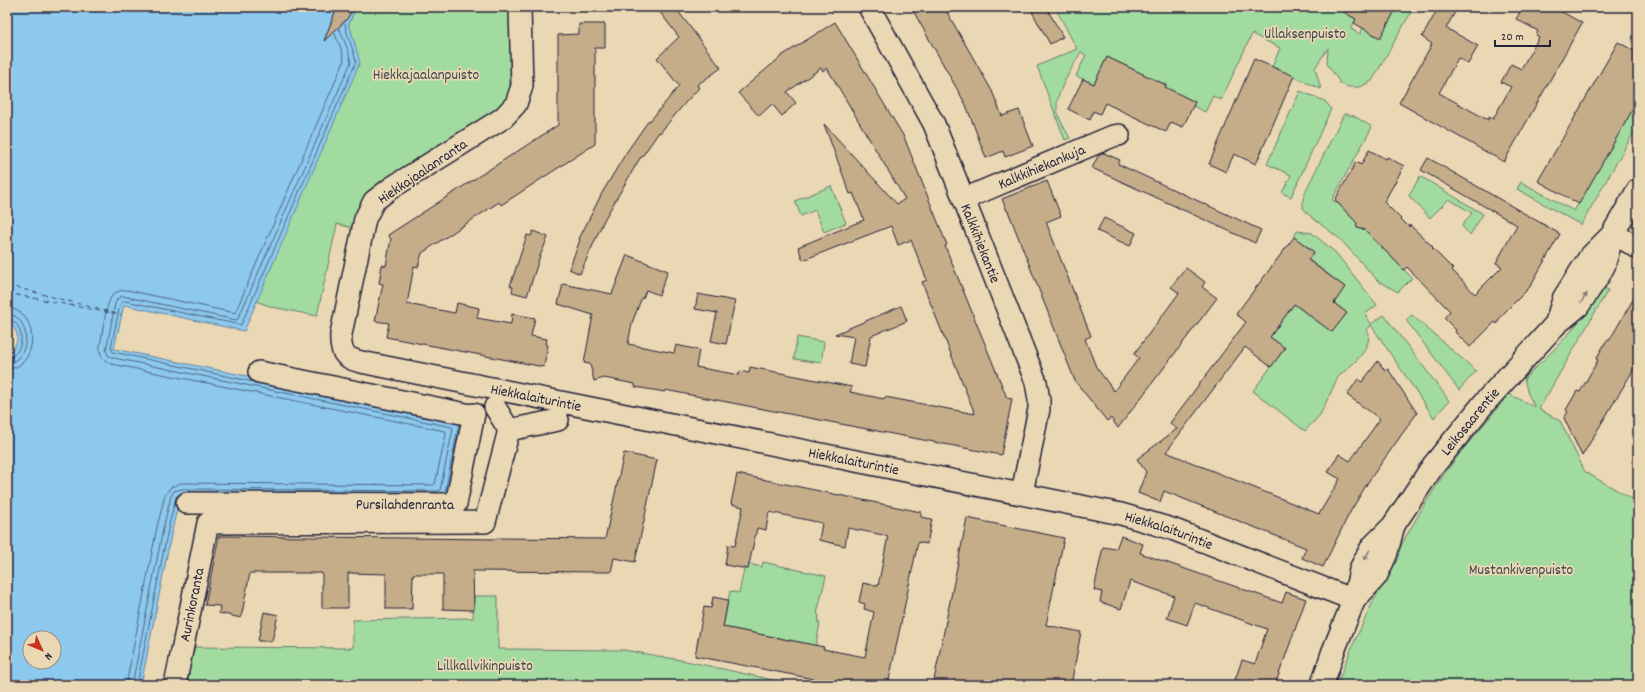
<svg xmlns="http://www.w3.org/2000/svg" width="1645" height="692" font-family="Dekko,sans-serif">
<style>
.green{fill:#a2db9f;stroke:#627e6d}
.water{fill:#8dc9ed;stroke:#6286a6;fill-rule:evenodd}
.lines{fill:none;stroke-linecap:round;stroke-linejoin:round}
.shore{stroke:#4d6582;stroke-width:1}
.ferry{stroke:#37435f;stroke-width:1;stroke-dasharray:5 4;stroke-linecap:butt}
.building{fill:#c6ad8a;stroke:#22223b}
.street-casing{stroke:#22223b;stroke-width:24}
.secondary-casing{stroke:#22223b;stroke-width:25}
.street{stroke:#ead7b4;stroke-width:21}
.secondary{stroke:#ead7b4;stroke-width:22}
.oneway{fill:#867c78}
.labels{text-anchor:middle;stroke-width:3.5;stroke-linejoin:round;paint-order:stroke}
.park-label{font-size:15px;fill:#3c474f;stroke:#ead7b4}
.street-label{font-size:15px;fill:#22223b;stroke:#ead7b4}
</style>
<rect width="100%" height="100%" fill="#ead7b4"/>
<filter id="ink" filterUnits="userSpaceOnUse"><feTurbulence type="fractalNoise" baseFrequency=".025" numOctaves="2"/><feDisplacementMap in="SourceGraphic" scale="8" xChannelSelector="R" yChannelSelector="G"/><feConvolveMatrix kernelMatrix="1 2 1 2 8 2 1 2 1" color-interpolation-filters="sRGB"/></filter>
<g filter="url(#ink)">
<!-- green -->
<path class="green" d="M356,7h155l-1,82 -3,8 -7,10 -120,77 -27,44 -16,-4 -20,92 -45,-9 -16,-6 17,-39 75,-236z
M1055,7h298l-4,8 7,4 -5,10 9,5 3,-6 17,10 17,-31h17l-42,74 -12,6h-12l-7,-3 -14,-20 1,-16 -13,20 6,21 -49,-22 8,-19 -28,-14 -31,66 -8,-4 -8,16 -12,-6 2,-4 -30,-15 1,-2 -59,-28 -13,27 -18,-8 10,-21 -5,-3c-7,12 -25,41 -24,54 0,11 8,23 13,32l-5,2 -28,-74 40,-17z
M1300,91l25,10 6,8 -40,88 -9,-4 9,-18 -24,-11z
M1638,100v25l-57,100 -64,-36 4,-7 53,29z
M1344,114l10,2 18,11 -40,73 7,4 18,19 -1,3 9,4 47,48 -14,14 -20,-11 -38,-42 -30,-23 -7,-8v-9l3,-9z
M1420,176l63,38 -13,21 -8,-9 10,-13 -23,-14 -19,19 -21,-22z
M831,186l15,37 -22,9 -9,-22 -14,6 -6,-15z
M1297,231l15,2 24,20 41,52 -12,9 6,10 13,-9 59,77 6,9 -15,17 -63,-93 -4,5 2,4 -1,8 -2,7 -10,12 -18,16 -18,38 -15,16 -52,-40 32,-43 -15,-11 24,-33 38,28 15,-19 -13,-10 11,-16 -37,-28 6,-7 -20,-15z
M1600,285l8,5 -69,119 21,12 25,51 53,30v183h-301l15,-38 18,-39 34,-68 19,-33 22,-34 16,-21 48,-58 26,13 -7,-13 -4,-15c22,-22 46,-43 63,-69 5,-8 9,-17 13,-25z
M1412,315l64,56 -17,19 -53,-70z
M797,337l27,5 -3,21 -27,-4z
M763,562l63,14 -9,38 2,1 -1,8h2l-6,32 -5,-11 -86,-17 7,-36 9,2 5,-24h4l1,-5 13,3z
M474,596h24v53l126,1 62,11 110,24h-611l7,-38 161,1v-28l120,-2z"/>
<!-- water -->
<path class="water" d="M7,7h349l-8,19 2,1 10,35 -116,269 -120,-26 -10,44 350,71 -17,80 -267,-2 -8,32 -31,155h-134v-330c12,-11 15,-23 0,-33zM30,638h24v24h-24z"/>
<g class="lines">
<!-- shore -->
<path class="shore" d="M7,308c33,1 33,60 0,61
M7,314c25,1 25,47 0,49
M7,319c19,2 19,36 0,39
M254,382l-141,-30 -2,-5 9,-42 2,-3 3,-1 116,24 115,-263c-1,-8 -12,-35 -11,-39
M445,492l14,-68
M126,685l31,-158 8,-32 6,-8 10,-4 252,2 2,-1 11,-50 -1,-3 -333,-67c-9,-3 -13,-9 -12,-18 2,-11 6,-43 12,-50 4,-5 10,-6 15,-6l108,23 109,-252 -2,-10 -8,-19
M132,685l31,-156 8,-33 3,-5 7,-2 257,2 2,-1 13,-61 -1,-2 -338,-69 -5,-2 -3,-5 9,-47 2,-5 5,-3 114,24 2,-1 113,-257 -3,-12 -9,-22
M137,685l31,-156 8,-32 4,-3"/>
<!-- ferry -->
<path class="ferry" d="M7,285l114,30
M7,293l104,20"/>
</g>
<!-- building -->
<path class="building" d="M337,7h17l-7,12 -23,22z
M656,7h19l46,61 -24,17 2,3 -14,15 -25,30 -1,-1 -18,26h-1l-36,62 -24,54 -11,-5 11,-29 -1,-1 23,-46 24,-40 23,-33 1,1 29,-35 -22,-28 22,-21z
M911,7h33l48,84 10,25 17,-6 14,36 -28,11 -2,-6 -17,7 -20,-53z
M1041,7h5l17,30 -13,7 -18,-32z
M1335,7h62l-17,31 -26,-15 2,-4z
M1439,7h19l-12,21 32,18 -10,18 -10,-6 -19,35 49,27 1,-3 4,2 18,-32 -10,-5 10,-18 10,5 18,-32 -3,-2 2,-4 -22,-12 7,-12h30l29,16 -78,139 -105,-59 33,-59 -10,-7z
M835,22l69,115 43,108 -2,1 62,152 5,1 -11,56 -336,-65v2l-30,-5v-3l-31,-6 -10,3 -4,-17 -6,-1 9,-48 -35,-11 5,-20 49,10 15,-39 41,16 -9,24 -13,-5 -3,8 -1,-1 -10,26 -4,21 46,9 2,-8 23,5 -3,17 43,8 1,-4 9,2 1,-6 102,20 -2,5 34,7 1,-2 90,17 -53,-132 5,-2 -16,-40 -13,5 -7,-19 -88,34 -5,-13 66,-27 -11,-27 -3,1 -26,-70 73,80 8,-5 -78,-131 -4,3 -2,-3 -34,24 9,11 -14,13 -10,-12 -13,12 -21,-23 45,-38z
M579,24h26v24h-10v96l-94,61 -2,-3 -77,51 -4,14 -4,-1 -7,38 48,9 2,-10 22,5 -2,10 34,6 1,-10 23,4 -4,18 16,3 -1,5 2,1 -4,22 -158,-30 3,-14 -14,-2 8,-37 -4,-1 3,-18 4,1 5,-27 -3,-4 170,-110v-90l21,-1z
M1618,42l20,11v47l-59,104 -41,-23z
M1107,57l59,28 -1,2 30,15 -12,25 -12,-5 -5,10 -61,-29 -5,11 -7,-3 -3,9 -22,-11 15,-30 11,5z
M1254,59l40,17 -38,88 -22,-10 -8,18 -17,-8z
M1369,150l17,9 1,-2 17,9 -20,36 25,25 1,-2 23,22 -1,1 21,21 -1,1 23,24 27,-27 -6,-4 21,-38 -96,-55 7,-12 132,76 -31,54 -28,28 -4,8 -2,-2 -25,25 -15,-15 1,-2 -12,-12 6,-7 -43,-44 -3,3 -39,-40 -9,-4 1,-3 -22,-23 21,-38 5,3z
M1104,153l16,7 -2,4 143,66 -6,13 -163,-75 6,-12z
M1047,181l14,35 -15,6 45,114 -6,3 11,28 18,24 25,-33 -5,-4 45,-61 -8,-6 15,-19 19,14 -3,5 15,11 -99,130 -7,-10 -4,3 -32,-40 -67,-170h-1l-5,-12z
M1104,218l32,15 -6,13 -33,-15z
M533,231l15,6 -8,19 -13,40 -15,-4 1,-5 -3,-1 17,-51 4,1z
M1294,237l20,15 -6,8 37,27 -11,16 13,10 -15,19 -38,-28 -24,33 15,11 -14,19 -26,-20 -79,105 153,62 21,-35 -12,-7 11,-18 11,7 30,-42 -33,-24 11,-16 4,3 16,-21 7,10 3,-2 29,44 -49,69 -19,32 -26,53 -21,-9 4,-10 -142,-57 -4,11 -22,-9 8,-21 -9,-13 40,-30 -7,-6 76,-101 -10,-8z
M1638,291v71l-56,94 -18,-38 4,-6 -2,-2 11,-19 3,1 18,-32 -2,-1 11,-19 2,1z
M698,294l37,7 -9,43 -15,-3 6,-28 -22,-4z
M901,306l6,15 -36,15 -6,31 -16,-3 5,-27 -19,-3z
M624,453l33,7 -22,102 -21,-4 -3,14 -138,-1 1,39 -31,-1v-35h-30l-1,35h-26v-35l-38,-1v35h-26v-35h-72l-9,45 -22,-5 1,-7 -15,-1 14,-69 278,3v-1l108,1z
M737,474l184,38v5l11,2 -5,25 -9,-2 -30,143h-43l-150,-29 9,-49 7,1 2,-11 15,3 -5,27 101,20 -1,2 42,8 9,-45 -10,-3 1,-5 -6,-2 4,-19 15,3 10,-50 -40,-8 -3,18 -26,-6 3,-17 -53,-11 -3,18 -9,-2 -9,41 -23,-4 3,-20 7,1 8,-39 -12,-3z
M967,518l97,20 -18,87 35,7 -10,53h-138z
M1121,536l22,8 -3,9 142,50 4,-11 20,7 -31,86h-26l-14,-5 7,-20 13,4 12,-35 -72,-26 -8,22 -20,-7 7,-22 -44,-15 -9,28 -21,-7 2,-10 -8,-2 9,-43 13,2z
M264,612l14,3 -6,26h-14z"/>
<g class="lines">
<!-- street casing -->
<g class="street-casing">
<g id="street">
<path id="s1" d="M520,7l2,79 -6,18 -13,14 -112,70 -17,13 -9,18 -24,115c-1,17 2,24 20,28l760,152 51,15 182,71"/>
<path id="s2" d="M869,7l65,117 102,258 3,18v9l-17,84"/>
<path id="s3" d="M964,199l149,-63 6,-1"/>
<path d="M1613,233l25,15"/>
<path d="M509,430l49,-10"/>
<path id="s4" d="M187,503l269,1 18,-90 -3,1 -212,-43"/>
<path id="s5" d="M175,685l33,-162 277,-1 24,-92 -14,-23"/>
</g>
</g>
<!-- secondary casing -->
<g class="secondary-casing">
<g id="secondary">
<path d="M1556,324l8,-26 26,-41 22,-22"/>
<path d="M1355,599l21,-23 10,-22 7,-27"/>
<path id="s6" d="M1322,685l11,-33 21,-52 7,-32 11,-21 21,-21 40,-60 52,-64 71,-78 22,-18 21,-31 5,-10 9,-32 25,-43"/>
</g>
</g>
<!-- street -->
<use href="#street" class="street"/>
<!-- secondary -->
<use href="#secondary" class="secondary"/>
</g>
<!-- one-way arrows -->
<defs><path id="oneway-solid" d="M-6-.8H1V-3.2L6.5 0L1 3.2V.8H-6Z"/></defs>
<g class="oneway">
<use href="#oneway-solid" transform="translate(1584 298) rotate(-56)"/>
<use href="#oneway-solid" transform="translate(1367 555) rotate(118)"/>
</g>
</g>
<g class="labels">
<!-- park labels -->
<g class="park-label">
<text x="1305" y="38">Ullaksenpuisto</text>
<text x="426" y="79">Hiekkajaalanpuisto</text>
<text x="1521" y="574">Mustankivenpuisto</text>
<text x="485" y="670">Lillkallvikinpuisto</text>
</g>
<!-- street labels -->
<g class="street-label">
<text dy="5" stroke="none"><textPath href="#s3" startOffset="84">Kalkkihiekankuja</textPath></text>
<text transform="translate(422 171) rotate(-34)" y="5">Hiekkajaalanranta</text>
<text dy="5" stroke="none"><textPath href="#s2" startOffset="262">Kalkkihiekantie</textPath></text>
<text dy="5" stroke="none"><textPath href="#s1" startOffset="626">Hiekkalaiturintie</textPath></text>
<text dy="5" stroke="none"><textPath href="#s6" startOffset="307">Leikosaarentie</textPath></text>
<text dy="5" stroke="none"><textPath href="#s1" startOffset="950">Hiekkalaiturintie</textPath></text>
<text dy="5" stroke="none"><textPath href="#s4" startOffset="218">Pursilahdenranta</textPath></text>
<text dy="5" stroke="none"><textPath href="#s1" startOffset="1273">Hiekkalaiturintie</textPath></text>
<text dy="5" stroke="none"><textPath href="#s5" startOffset="82">Aurinkoranta</textPath></text>
</g>
</g>
<!-- margin -->
<rect width="1645" height="692" fill="none" stroke="#ead7b4" stroke-width="24"/>
<rect x="12" y="12" width="1621" height="668" fill="none" stroke="#22223b" stroke-width="1.5" filter="url(#ink)"/>
<!-- north arrow -->
<g transform="translate(42 650) rotate(134)"><circle r="19" fill="#ead7b4" stroke="#9a8f84"/>
<path d="M0-3L7 15L0 10L-7 15Z" fill="#c8321e"/>
<text y="-6" font-size="11" font-weight="bold" text-anchor="middle" fill="#22223b">N</text>
</g>
<!-- scale -->
<path d="M1495 40v6h55v-6" fill="none" stroke="#22223b" stroke-width="2"/>
<text x="1501" y="40" font-size="12" fill="#22223b" stroke="#ead7b4" stroke-width="3" paint-order="stroke">20 m</text>
</svg>
